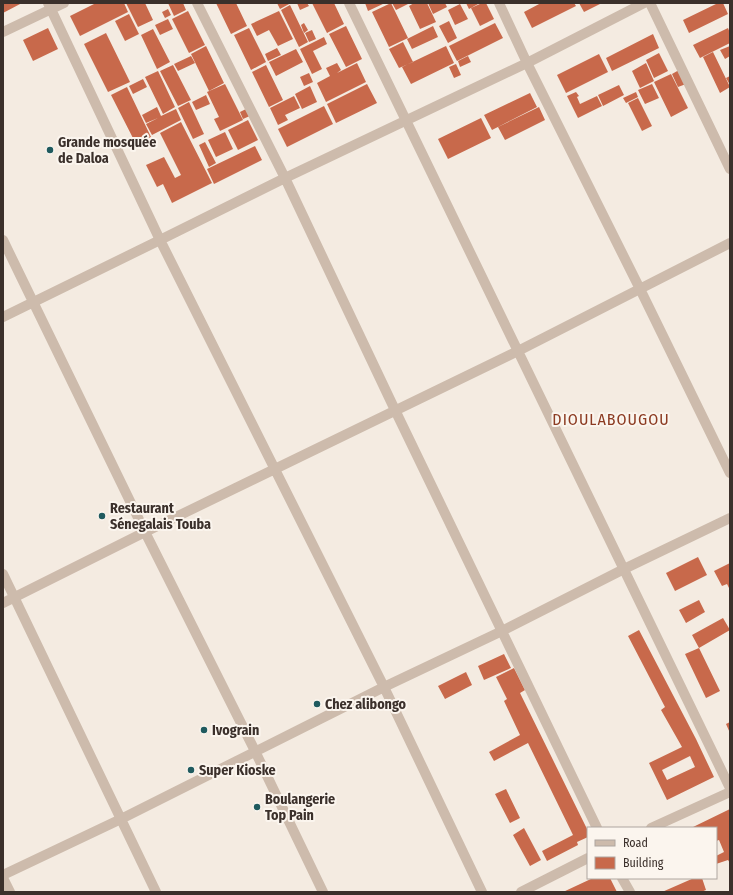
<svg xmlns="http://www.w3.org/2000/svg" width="733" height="895" font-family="'Fira Sans Condensed',sans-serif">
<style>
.building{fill:#c8694b;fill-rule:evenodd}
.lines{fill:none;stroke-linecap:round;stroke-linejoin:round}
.minor{stroke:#cdbbac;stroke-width:10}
.poi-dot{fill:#1f5a5e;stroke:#fbf5ee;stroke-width:1.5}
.labels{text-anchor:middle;stroke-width:4;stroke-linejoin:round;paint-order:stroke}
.poi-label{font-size:14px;font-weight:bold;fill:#3b302b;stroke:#fbf5ee;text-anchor:start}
.quarter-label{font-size:16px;letter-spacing:1px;fill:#8c3b22;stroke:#fbf5ee}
</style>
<rect width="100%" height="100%" fill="#f4ebe1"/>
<!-- building -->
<path class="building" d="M3,3h19l-19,10z
M96,3h28l4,9 -48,24 -10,-20z
M126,3h19l8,17 -15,7z
M168,3h15l3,7 -12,6z
M216,3h20l11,23 -16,8z
M277,3h14l-11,6z
M297,3h10l2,3 -9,4z
M312,3h22l10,21 -17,9z
M365,3h20l-17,8z
M391,3l17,35 -19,9 -17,-35z
M392,3h18l-14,7z
M414,3h13l9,19 -16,7 -11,-23z
M428,3h17l2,4 -14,7z
M466,3h14l-11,6z
M482,3h4l8,16 -14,7 -9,-18z
M541,3h33l2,3 -44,22 -8,-16z
M579,3h23l-18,9z
M718,3h5l5,11 -39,19 -6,-13z
M460,4l8,15 -13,6 -7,-15z
M290,5l18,37 -9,5 -18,-37z
M168,9l3,6 -6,3 -3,-6z
M188,11l17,34 -16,8 -17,-34z
M279,11l14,28 -15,7 -9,-16 -12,6 -6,-12z
M129,14l10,20 -14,7 -10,-20z
M168,19l5,10 -13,6 -5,-10z
M449,21l8,17 -9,5 -9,-17z
M304,23l4,7 -4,3 -3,-8z
M495,23l8,15 -46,23 -8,-15z
M346,26l16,33 -16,8 -17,-33z
M433,26l5,11 -26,12 -5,-10z
M48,28l10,21 -25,12 -10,-21z
M249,28l17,34 -15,8 -17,-35z
M728,28l2,5v10l-30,15 -7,-13z
M153,29l17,33 -13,7 -16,-34z
M312,30l4,9 -7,3 -4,-9z
M106,33l24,49 -22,10 -24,-48z
M653,34l6,14 -47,23 -6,-13z
M324,37l3,7 -14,7 9,18 -10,5 -12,-25z
M403,42l10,20 -14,6 -10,-19z
M206,46l18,37 -15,8 -18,-37z
M446,46l8,17 -43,21 -9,-17z
M730,46v10l-5,3 -5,-9z
M277,48l4,7 -13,6 -3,-7z
M296,49l7,13 -27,14 -7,-14z
M713,52l17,35 -10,6 -17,-36z
M659,53l9,18 -14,7 -8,-18z
M599,54l9,18 -42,21 -9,-18z
M191,56l4,7 -17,8 -4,-7z
M468,56l3,6 -11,5 -2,-6z
M337,63l4,7 -4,3 20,-10 9,19 -40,20 -9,-19 13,-7 -4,-8z
M646,63l8,18 -14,7 -8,-17z
M456,64l5,11 -7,3 -5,-11z
M173,65l18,35 -13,6 -18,-35z
M266,65l17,35 -14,7 -17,-35z
M679,70l7,14 -8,3 -6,-13z
M158,71l17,36 -12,7 -18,-37z
M309,73l4,9 -9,4 -4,-9z
M671,74l17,34 -17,9 -17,-35z
M730,76v9l-4,-7z
M143,79l4,8 -14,7 -4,-8z
M225,84l18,36 -23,11 -6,-12 5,-2 -12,-25z
M367,84l10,19 -41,20 -9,-19z
M652,84l7,14 -14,6 -7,-14z
M619,85l5,10 -21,11 -5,-11z
M310,86l7,16 -15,7 -7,-15z
M127,87l24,50 -15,7 -25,-49z
M576,92l3,4 -2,1 3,7 17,-8 5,10 -24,12 -11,-22z
M636,92l2,5 -12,6 -3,-5z
M530,93l7,14 -45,23 -8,-15z
M206,95l4,9 -14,6 -4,-8z
M294,96l6,12 -15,7 3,5 -10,5 -8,-17z
M638,98l14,28 -10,5 -14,-28z
M189,102l15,32 -11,5 -15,-31z
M324,106l9,18 -46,23 -9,-18z
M157,107l4,9 15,-7 5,11 -29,15 -6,-11 12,-6 -12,5 -4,-8z
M539,107l6,13 -40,20 -7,-13z
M248,108l4,7 -9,4 -3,-7z
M481,118l10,20 -43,21 -10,-20z
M248,120l10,20 -20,10 -10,-20z
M181,122l31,61 -40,20 -9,-19 -6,3 -11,-22 18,-8 11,21 6,-3 -21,-42z
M225,132l8,17 -17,8 -8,-17z
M205,142l11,21 -7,4 -10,-22z
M255,146l7,14 -48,24 -7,-15z
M698,557l9,18 -32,16 -9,-18z
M730,563v27l-3,-6 -5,2 -8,-15z
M699,600l6,12 -19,11 -7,-13z
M723,618l7,12 -31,18 -7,-13z
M639,630l57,109 18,38 -47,23 -18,-37 33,-16 -21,-37 4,-3 -37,-71zM690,756l5,11 -28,13 -5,-10z
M699,648l21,43 -14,7 -21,-44z
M504,654l7,14 -27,12 -6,-14z
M514,668l11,22 -5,3 68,138v6l-11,5 1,3 -31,16 -5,-10 31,-16 -45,-92 -34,18 -5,-9 31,-17 -16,-34 3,-2 -11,-22z
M466,672l6,13 -27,14 -7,-13z
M730,722v11l-4,-9z
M506,789l14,29 -10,5 -15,-29z
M730,809v54l-2,-3 -12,4v-8l8,-4 -5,-12 -3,1v-13h-25z
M524,828l17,32 -11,6 -17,-31z
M593,878h17l7,14h-54z
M694,878h8l4,12 -5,2h-39z"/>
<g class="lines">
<!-- minor -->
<path class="minor" d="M48,3l112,237 224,447 98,205
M197,3l88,175 110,232 202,418
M349,3l381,785
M499,3l28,60 113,226 90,184
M650,3l80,166
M3,32l61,-29
M3,240l142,292 110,219 68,141
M3,317l157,-77 125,-62 242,-115 117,-60
M3,574l153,318
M3,603l142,-71 373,-181 212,-108
M651,828l79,-36
M3,875l118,-56 263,-132 118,-56 122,-62 106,-51
M3,878l7,14
M622,878l8,14
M521,892l67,-34"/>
</g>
<!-- markers -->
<g class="poi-dot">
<circle cx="50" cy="150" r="4"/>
<circle cx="102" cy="516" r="4"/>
<circle cx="317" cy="704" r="4"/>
<circle cx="204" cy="730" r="4"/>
<circle cx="191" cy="770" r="4"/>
<circle cx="257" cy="807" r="4"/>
</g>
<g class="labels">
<!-- poi labels -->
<g class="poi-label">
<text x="58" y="147">Grande mosquée<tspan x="58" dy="16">de Daloa</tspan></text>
<text x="110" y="513">Restaurant<tspan x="110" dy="16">Sénegalais Touba</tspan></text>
<text x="325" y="709">Chez alibongo</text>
<text x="212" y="735">Ivograin</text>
<text x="199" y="775">Super Kioske</text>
<text x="265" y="804">Boulangerie<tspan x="265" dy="16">Top Pain</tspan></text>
</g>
<!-- quarter labels -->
<g class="quarter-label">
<text x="611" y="425">DIOULABOUGOU</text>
</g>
</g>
<!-- border -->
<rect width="733" height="895" fill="none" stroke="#3b302b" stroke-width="8"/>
<!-- legend -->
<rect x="587" y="827" width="130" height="52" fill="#fbf5ee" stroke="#aea6a0"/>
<rect x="595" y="840" width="20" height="6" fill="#cdbbac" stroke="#aea6a0"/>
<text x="623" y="847" font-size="12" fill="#3b302b">Road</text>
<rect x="595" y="857" width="20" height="12" fill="#c8694b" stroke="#aea6a0"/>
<text x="623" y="867" font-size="12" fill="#3b302b">Building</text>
</svg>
